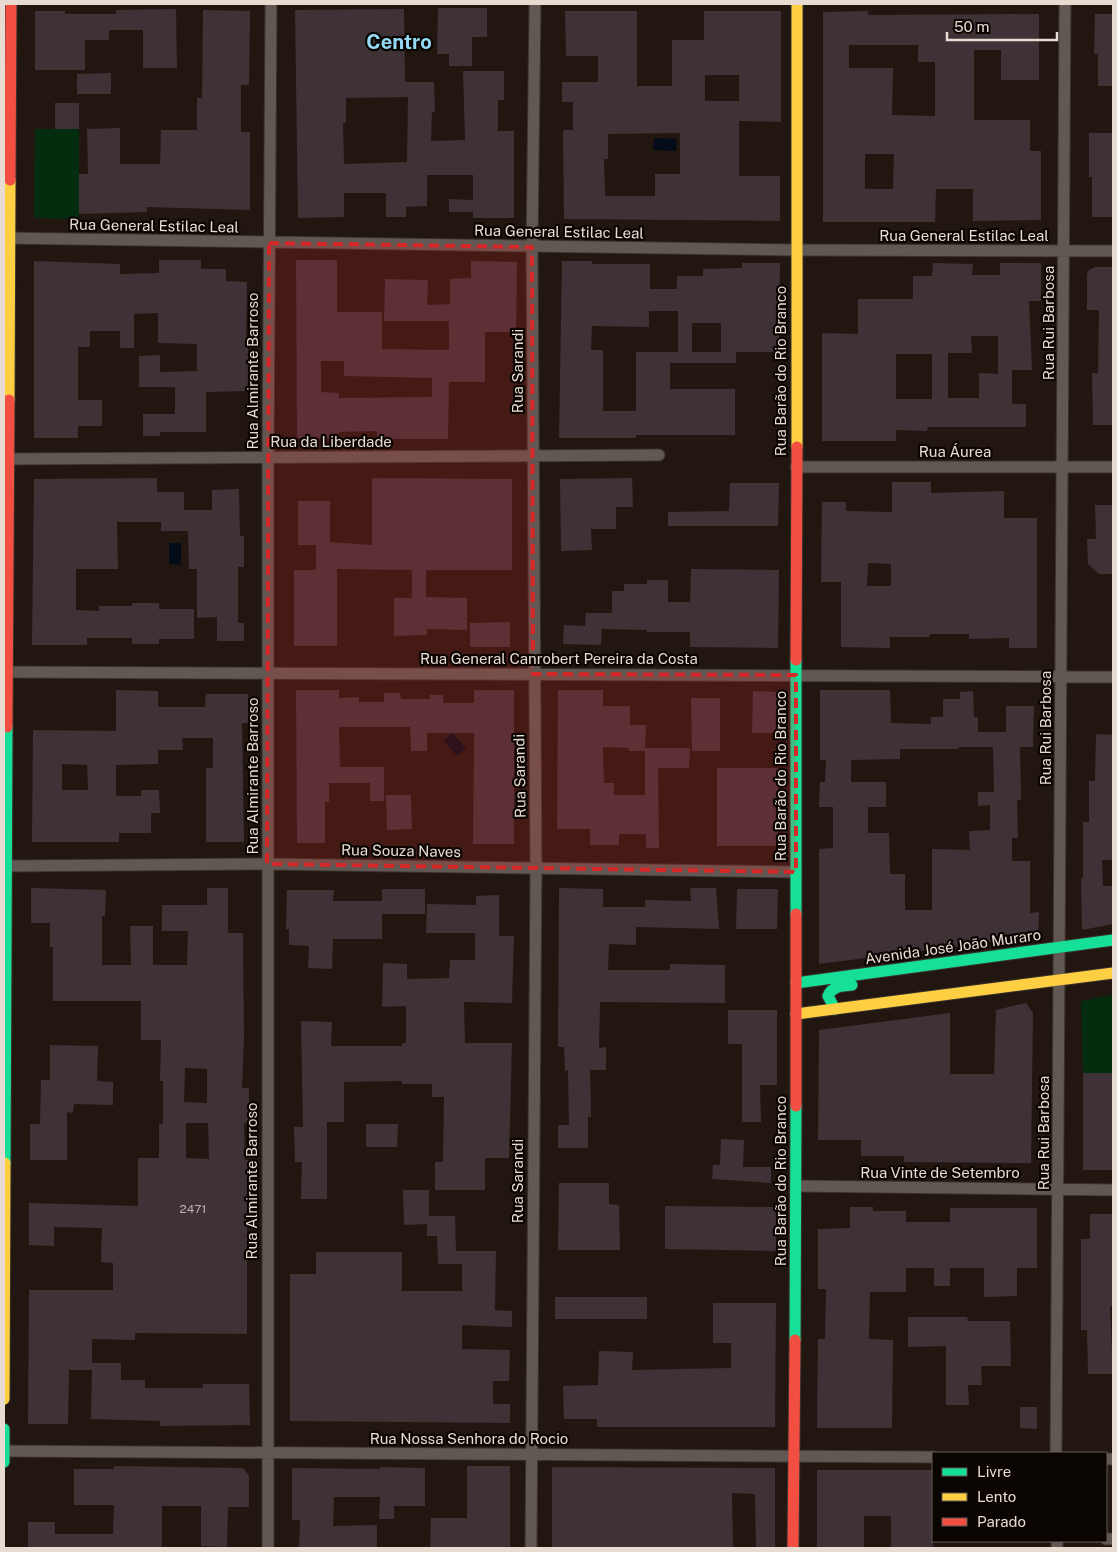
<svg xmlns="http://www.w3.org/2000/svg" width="1117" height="1552" font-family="'Public Sans',sans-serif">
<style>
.green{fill:#042c0f}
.water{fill:#030c18}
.building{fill:#3e3237;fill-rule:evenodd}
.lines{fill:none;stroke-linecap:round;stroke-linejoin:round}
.street-casing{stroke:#3b332e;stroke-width:13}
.fast-casing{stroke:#3b332e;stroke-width:13}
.slow-casing{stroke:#3b332e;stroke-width:13}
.jam-casing{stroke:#3b332e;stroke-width:13}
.street{stroke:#615853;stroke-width:11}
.fast{stroke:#16e098;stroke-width:11}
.slow{stroke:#ffcf43;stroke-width:11}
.jam{stroke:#f24e42;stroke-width:11}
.marked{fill:#d62828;fill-opacity:0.2;stroke:#d62828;stroke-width:4;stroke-dasharray:10 6;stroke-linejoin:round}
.labels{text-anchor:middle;stroke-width:4.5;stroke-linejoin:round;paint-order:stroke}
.number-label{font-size:12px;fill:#beb1ab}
.street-label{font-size:15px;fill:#e8dbd2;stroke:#0b0502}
.district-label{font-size:20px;font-weight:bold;fill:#94daf6;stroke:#0b0502}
</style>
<rect width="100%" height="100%" fill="#211710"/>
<!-- green -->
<path class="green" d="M35,129h44v90l-45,-1z
M1113,995v78h-30l-2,-72z"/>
<!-- water -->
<path class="water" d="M654,138l23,1 -1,12 -23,-1z
M169,543h12v22l-12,-1z
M452,733l14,15 -9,8 -13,-15z"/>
<!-- building -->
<path class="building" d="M438,8h49v29h-15v29h-23v-12h-12z
M176,9l1,59h-34v-38h-34v10h-24v30h-50v-59h30v3h51v-4z
M404,9l1,73h29l1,30h-3l-1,29 34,-1 -2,-69h41v29h-6v31h16v87h-41v-6h-24v-13l24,1v-25h-46v31l-21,1v10h-20v-24h-42v24l-46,1 -3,-208zM408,97l-1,65 -63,2 -1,-41h3v-25z
M203,10l47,1 -1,74h-8v47h9v78l-103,-3v5l-68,2v-40h9l-1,-45 33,-1v36h40l1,-34h36v-32h5z
M565,11h72v75h35v-46h32v-29h77v111l-42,-1v55h41v45l-216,-2 -1,-89h10v-28h-11v-20h36v-26h-32zM705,75h34v26h-34zM680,133v41h-25v22h-50l-1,-37h4v-25z
M868,11v4l171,-1v66h-38v-30h-27v70h56v31h11v69l-68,1v-32h-37l-1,33h-112v-210zM849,45h69v17h17v54l-43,-1 1,-47h-44zM865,154h29l-1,35h-28z
M1095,14h18v72h-15v-32h-4z
M111,73v21h-34v-20z
M55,103h24v26h-24z
M1089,133h24v84h-21v-40h-3z
M159,260h42v9h25v12l21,1 -1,65h2l1,44 -43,1v40h-46v4h-17v-22h32v-27h-36v-31l21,-1v17l37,-1v-27l-39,-1v-30l-24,1v34h-14v-17h-30v16h-12v53h24v26h-24v12h-44v-177l86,3v10l39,-1z
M296,260h41v52h45v37l67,1v-29h-65l1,-42 43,1 -1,25 23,-1v-25l21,-1v-17l46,1 -1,70h-31v50h-36l-1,57h-71v-8l-38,1v7l-42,-1zM321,361h23v15l88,2v19l-93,1v-5l-18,-1z
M562,261h30v3h58v25h27v-13h26v-7l39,-1v-5h38l-1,89h-43v11h-66v26h65v46h-99v3h-77zM649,311h29v41h-42v59h-33v-61h-12l1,-24 57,1zM692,323h29v29h-29z
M933,263l40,1 -1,11h28v-12h41v38h-12l3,69h-20v34h14v23h-98l-1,4 -31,-1v11h-74v-108l36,1v-35h55v-23h19zM971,336h27v38l-19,-1v25h-31v-45h24zM896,354h36v45h-36z
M1095,267h18v158h-20l-1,-52h6l1,-63h-12v-36l2,-4z
M157,478v14h27v18h28v-20l27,-1 1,47h4v31h-6v56h6v18h-27v-24l-20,1v-49h-8l-1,-38h-27v-9h-44l1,47h-42v41l23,1v-5h33v-3h27v6h35v30h-35v5h-27v-6h-45v7h-55l2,-166z
M372,478l140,1v91h-86v27l41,1v32l-40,-1v6l-33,1v-38h18v-28l-75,-1v77h-43v-76h22v-25h-18v-44h32v41l42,3z
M632,478l1,29h-17v22h-25l1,21 -31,1 -1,-72z
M892,482h39v11l73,-2v27h33v130h-28v-10l-40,1v-5h-39l-1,3h-39v11l-49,-1v-65h-20l1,-80h24v9l46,1zM868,563l23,1v22h-24z
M730,483h49l-1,43h-110v-14l61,-1z
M1095,505h18v69h-14l-11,-10 -1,-25h9z
M691,569l88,1 -1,78 -88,-1v-15h-43v-2l-45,-1 -1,16 -38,-1 1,-19 21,1 1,-13h26v-22h12v-7h23v-4h21v22h22z
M510,622v25h-40v-24z
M116,690l42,1v16h47l1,-13h42v29h-6l2,119h-38v-74h7v-30h-31l1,12h-25v14l-42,1v31h25v-6h18l1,23h-9v20h-32v9h-87l1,-112 83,1zM62,764l25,1 1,25h-26z
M296,690h43v8l20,-1v5h25v-9h16l1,6h29v-4h13v8h31v-13h40v154h-41l1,-111h-47v18h-16l-1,-24h-71l1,40h44v34h-14v-18h-41v19h-4v41h-28z
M558,690h45v16h27v19h16l-1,23h45l-1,20h-31l1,80h-13v-14h-27v11h-29v-16h-33zM603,747l26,1v3h16v-3v47h-31v-12h-10z
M820,690h70l1,33 40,1v-7h12v-18h17v-7l13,-1 1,26h4v15h28v-26h28l-1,41h-13l1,53h-4l1,38h-6v23h18v52l9,-1 -1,24 -219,28v-115l14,-1v-41h-14l1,-25h5l1,-22h-6zM958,747h35l1,45h-16v14l12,-1v25l-21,1 1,19 -38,-1v61h-27v-36h-15l-1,-41h-21v-26h18v-25h-35v-22l49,-1v-10h59z
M753,691l25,1v41h-26z
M691,698h29v53h-28z
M1096,734l17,1v125h-11l1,26h10v38l-31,6 -1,-52h2v-56h6v-41h6z
M717,768h61v78h-61z
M386,795h25l1,34 -25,1z
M31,888l75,2 -1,26h-3v49h29l-1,-39h23v39h34l1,-34h-26v-26h45v-17h21v45h15l1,106 -2,49h7v35h-5l1,37h7v41l-5,1v132l-112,-1v7l-43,-1v31h-23l-1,54h-40l1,-134h84v-27l-12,-1 1,-34 -48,-1v19l-25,-1v-42l109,3v-48h21v-34h4v-43h-3l1,-41h-20v-39h-88v-54h-3v-24h-19zM185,1068l22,1v34l-23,-1zM186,1123h22l1,36 -23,-1z
M559,888l44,1v18h42v-7l46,1 -1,-13h26l3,41 -83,-2v18l-27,-1 -1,26h62v-6l55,1v38l-125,-1 -1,46 7,-1v23h-16l1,47h-3v31h-30v-23h11l-1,-55 -3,1 -1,-24h-6z
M382,889h43v25h-43v25h-49l-1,30 -24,-1 1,-22 -20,-1v-16h-3l1,-39h47l-1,11h49z
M737,889h41l-1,40h-41z
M499,895v41h15l-2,67 -48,-1 1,41h47l-3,115h-24v32h-50v-28h8l1,-65h-12v-13h-30v-3l-58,1v40h-17v77h-26l1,-37h-7l-1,-35h9l-2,-106 31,1 -1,24h71v-3h4v-37l-24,1 1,-44 24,1v15l42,-1 1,-18h25v-27h-49l1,-29 49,1v-9z
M1026,1003l7,10 -2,150 -127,-1v-6h-43v-16h-43l1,-110 131,-17v61h44l2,-64z
M728,1010h49v75h-17l1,37h-19v-78h-14z
M50,1045l48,1 -1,35 16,1v23l-39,-1 -1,9 -6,-1v48h-37v-36h10l1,-44h9z
M1083,1073h30v97h-30z
M366,1124h32l-1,23h-31z
M721,1139l23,1 -1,27h28v16l-59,-4 1,-14h7z
M559,1183h50v21l10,1 1,45h-62z
M403,1190h26v26h26l1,35h40l-1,59 17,1v16l-50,-2v24l48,1 -1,31h-16v23h17v19l-220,-2v-147h26v-22h86v39h60v-27h-24l-1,-28h-10v-12l-23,1z
M665,1206l111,1v44l-111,-2z
M850,1207h23v4h33v11h44v-14h87v60h-20v28l-33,1v-29h-34v18h-16v-18h-28v24h-36l-1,47 24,1 -1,88h-75l1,-89h7l1,-50h-8v-60l32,-1z
M1090,1214h23v92h-3l3,68h-25l-1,-44h-6v-91h9z
M555,1297h92v22h-92z
M713,1303h63l-1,124h-178v-8h-33l-1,-33 35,-1 1,-34 34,1 -1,18 99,-2v-25h-18z
M908,1317h60l-1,4h43l1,45h-30l1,19h-14l1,20h-23v-59l-38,1z
M92,1363h29v17h24v8h58v-4h46l1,41 -90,1v-5l-69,-2z
M1020,1407h17v22l-17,-1z
M114,1466l129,2 6,8v31h-21l-1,40 -26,-1v-40h-39v42h-134v-26h27v12h58l1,-29h-40v-36h40z
M467,1466h43v82h-80l1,-30h36z
M380,1467l45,1v38h-31v13h-15l1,-22h-46l-1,29 44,-1v23h-78l1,-28h-8v-52l88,1z
M552,1467l223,1v80h-19l-1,-54 -23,-1 1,55h-181z
M817,1470h116v78h-42v-32h-27v32h-47z"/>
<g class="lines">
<!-- street casing -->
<g class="street-casing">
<path id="street" d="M4,238l792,12 317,1
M4,459l655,-4
M796,467h317
M4,672l1109,5
M6,866l261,-2 529,8
M796,1186l317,4
M4,1451l929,6
M1056,1453l9,-1449
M1106,1459h7
M1106,1539h7
M1057,1541v7
M268,1548v-1091l3,-453
M531,1548l5,-680 -4,-621 3,-243"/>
</g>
<!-- fast casing -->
<g class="fast-casing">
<path id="fast" d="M796,914v-254
M796,983l317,-43
M835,1009l-7,-13c4,-10 14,-10 24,-11
M5,1163l2,-436
M795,1340l1,-234
M4,1429v33"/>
</g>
<!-- slow casing -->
<g class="slow-casing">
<path id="slow" d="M9,400l1,-220
M797,447v-443
M796,1014l317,-41
M4,1399l1,-236"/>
</g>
<!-- jam casing -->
<g class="jam-casing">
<path id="jam" d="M10,180l1,-176
M796,660l1,-213
M7,727l2,-327
M796,1106v-192
M793,1548l2,-208"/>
</g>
<!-- street -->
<use href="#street" class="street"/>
<!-- fast -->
<use href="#fast" class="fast"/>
<!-- slow -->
<use href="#slow" class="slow"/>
<!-- jam -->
<use href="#jam" class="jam"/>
</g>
<!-- marked area -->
<path class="marked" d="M269,243l263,4 1,427 263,1v197l-529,-8z"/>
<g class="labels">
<!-- number labels -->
<g class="number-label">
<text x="193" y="1213">2471</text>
</g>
<!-- street labels -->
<g class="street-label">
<text transform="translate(154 226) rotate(1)" y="5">Rua General Estilac Leal</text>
<text transform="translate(559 232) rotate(1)" y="5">Rua General Estilac Leal</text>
<text x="964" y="241">Rua General Estilac Leal</text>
<text transform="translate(1049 323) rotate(-90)" y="5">Rua Rui Barbosa</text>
<text transform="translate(253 371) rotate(-90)" y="5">Rua Almirante Barroso</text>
<text transform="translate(518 371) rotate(-90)" y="5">Rua Sarandi</text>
<text transform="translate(781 371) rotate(-90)" y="5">Rua Barão do Rio Branco</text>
<text x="331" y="447">Rua da Liberdade</text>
<text x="955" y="457">Rua Áurea</text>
<text x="559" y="664">Rua General Canrobert Pereira da Costa</text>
<text transform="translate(1046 728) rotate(-90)" y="5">Rua Rui Barbosa</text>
<text transform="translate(253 776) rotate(-90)" y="5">Rua Almirante Barroso</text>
<text transform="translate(520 776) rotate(-91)" y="5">Rua Sarandi</text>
<text transform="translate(781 776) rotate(-90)" y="5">Rua Barão do Rio Branco</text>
<text transform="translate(401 851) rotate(1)" y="5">Rua Souza Naves</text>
<text transform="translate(953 947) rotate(-8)" y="5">Avenida José João Muraro</text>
<text transform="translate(1044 1133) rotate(-90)" y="5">Rua Rui Barbosa</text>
<text x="940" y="1178">Rua Vinte de Setembro</text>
<text transform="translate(252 1181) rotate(-90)" y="5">Rua Almirante Barroso</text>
<text transform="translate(518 1181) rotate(-90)" y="5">Rua Sarandi</text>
<text transform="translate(781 1181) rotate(-90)" y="5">Rua Barão do Rio Branco</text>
<text x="469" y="1444">Rua Nossa Senhora do Rocio</text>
</g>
<!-- district labels -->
<g class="district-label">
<text x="399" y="49">Centro</text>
</g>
</g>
<!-- border -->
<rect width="1117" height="1552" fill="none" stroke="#e8dbd2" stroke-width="10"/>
<!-- legend -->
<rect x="932" y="1452" width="175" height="90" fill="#0b0502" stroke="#635b55"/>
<rect x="942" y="1468" width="25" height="8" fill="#16e098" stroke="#635b55"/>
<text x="977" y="1477" font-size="15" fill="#e8dbd2">Livre</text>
<rect x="942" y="1493" width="25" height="8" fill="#ffcf43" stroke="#635b55"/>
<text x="977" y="1502" font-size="15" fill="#e8dbd2">Lento</text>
<rect x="942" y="1518" width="25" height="8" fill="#f24e42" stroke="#635b55"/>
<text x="977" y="1527" font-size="15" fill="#e8dbd2">Parado</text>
<!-- scale -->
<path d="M947 32v8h110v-8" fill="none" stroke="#e8dbd2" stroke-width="2.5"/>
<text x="954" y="32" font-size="15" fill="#e8dbd2" stroke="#0b0502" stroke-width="4" paint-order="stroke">50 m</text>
</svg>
